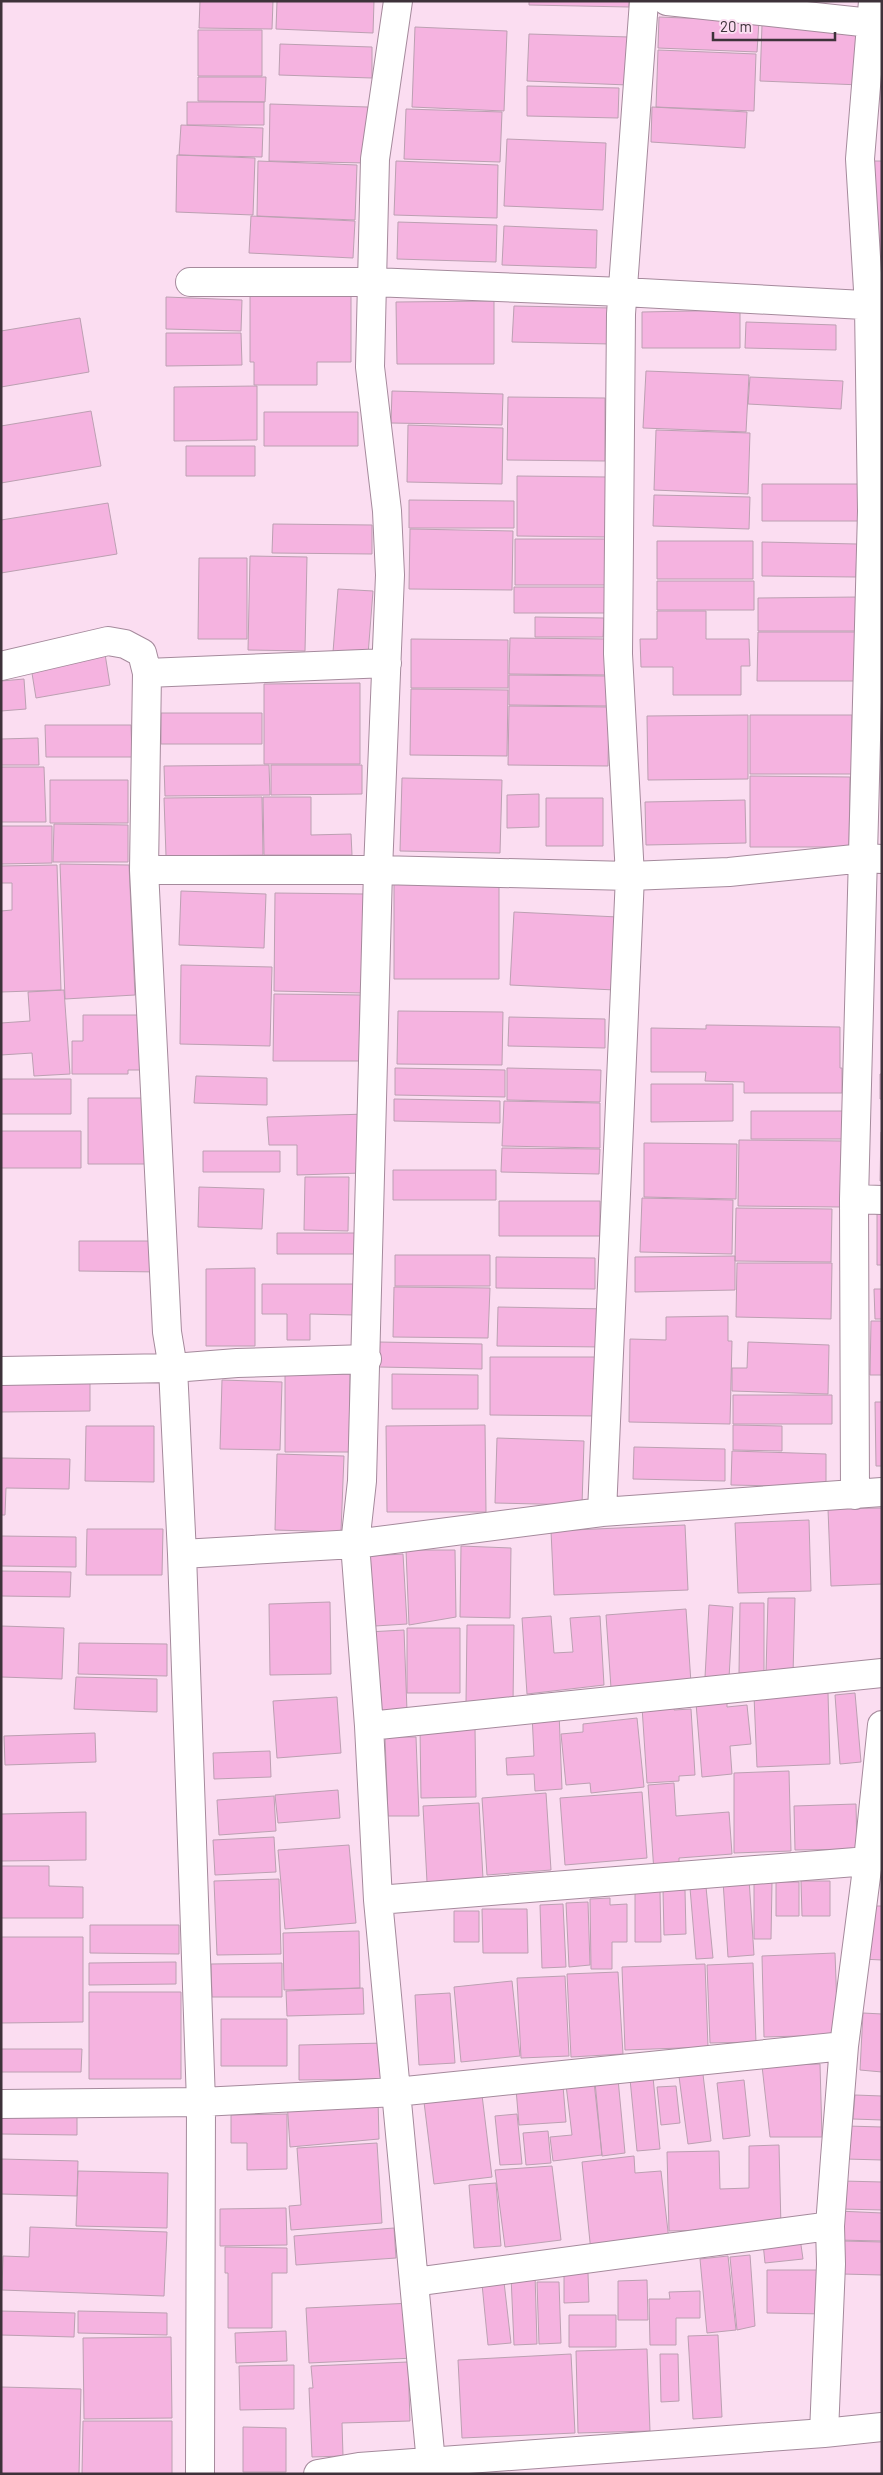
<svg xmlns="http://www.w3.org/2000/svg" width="883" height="2475" font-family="Barlow,sans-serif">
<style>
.building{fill:#f5b3e0;stroke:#bca0b2}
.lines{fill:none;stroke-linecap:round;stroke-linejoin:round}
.street-casing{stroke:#a58a9c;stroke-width:30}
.street{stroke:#fff;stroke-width:28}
</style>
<rect width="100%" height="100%" fill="#fbddf1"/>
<!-- building -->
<path class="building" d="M200,1h73l-1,28 -73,-1z
M277,1h97l-1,32 -97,-4z
M529,1h100v6l-100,-2z
M659,17l100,4 -2,31 -99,-4z
M762,25l101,3 -2,57 -101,-4z
M415,27l92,4 -3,80 -92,-4z
M198,30h64v46h-64z
M529,34l100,3 -1,48 -101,-4z
M280,44l92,3v31l-93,-3z
M658,50l98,4 -2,57 -98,-4z
M198,77h68l-1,25 -67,-1z
M527,86l92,2 -1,30 -91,-2z
M187,102h77v23h-77z
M270,104l98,3 -1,56 -98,-2z
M652,107l95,5 -2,36 -94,-6z
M406,109l96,3 -2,50 -96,-3z
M181,125l82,3 -1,29 -83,-2z
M507,139l99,4 -3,67 -99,-4z
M177,155l78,3 -2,57 -77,-3z
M258,161l99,4 -2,55 -98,-4z
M396,161l102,4 -1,53 -103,-3z
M872,161h10v113h-9z
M251,216l104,5 -2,37 -104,-5z
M398,222l99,3 -1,37 -99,-3z
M504,226l93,4 -1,38 -94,-3z
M250,295l101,1v66h-34v23h-63v-23h-4z
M166,297l76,3 -1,31 -75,-2z
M494,301v63h-97l-1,-62z
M514,306l98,2 -1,36 -99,-2z
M740,310v38h-98v-36z
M80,318l9,54 -88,15v-56z
M746,322l90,3v25l-91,-2z
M166,333h75l1,32 -76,1z
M646,371l103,4 -3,57 -103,-4z
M750,377l93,4 -2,28 -93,-5z
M257,386v54l-83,1v-54z
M392,391l111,3 -1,31 -111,-2z
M508,397l97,1v63l-98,-1z
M91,411l10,55 -100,17v-57z
M264,412h94v34h-94z
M408,425l95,3 -1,56 -95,-2z
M656,430l94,3 -2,61 -94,-4z
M186,446h69v30h-69z
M517,476l91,1v60l-91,-1z
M762,484h97v37h-97z
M654,495l96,2 -1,32 -96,-3z
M409,500l105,1v27h-105z
M108,503l9,51 -116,19v-53z
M273,524l99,1v29l-100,-1z
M410,529l103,2 -1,59 -103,-1z
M515,539h92v46h-92z
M657,541h96v38h-96z
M762,542l95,2 -1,33 -94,-1z
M250,556l57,1 -2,94 -57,-1z
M199,558h48v81h-49z
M657,581h97v29h-97z
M514,587h91v26h-91z
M338,589l35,2 -5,64 -35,-3z
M859,597v34h-101v-33z
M657,611h49v28h43l1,27h-9v29h-68v-28h-32l-1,-28h17z
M535,617l69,1 -1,19h-68z
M758,632h100v49h-101z
M510,638l98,1v36l-99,-1z
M411,639l97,1v48h-97z
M105,654l5,31 -74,13 -5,-31z
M509,675l99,1v30l-99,-1z
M24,679l2,30 -25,2v-30z
M360,683v81h-96v-80z
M411,689l97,1 -1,66 -97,-1z
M509,706l100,1 -1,59 -100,-1z
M161,713h101v31h-101z
M748,715v64l-100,1 -1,-64z
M750,715h102v59h-102z
M45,725h86l1,32h-86z
M38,738l1,27h-38v-26z
M269,765l1,30 -105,1 -1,-30z
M271,765h91v29l-91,1z
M1,767h43l2,55h-45z
M750,776l100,1 -1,70h-99z
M402,778l100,2 -2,73 -100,-2z
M50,780h78v43h-78z
M539,794v33l-32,1v-33z
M262,797l1,58 -97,1 -2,-58z
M263,797h48v38l40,-1 1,21h-88z
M546,798h57v48h-57z
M745,800l1,43 -100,2 -1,-43z
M54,824l74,1v37h-75z
M1,826h51v37l-51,1z
M60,864l69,1 6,130 -70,4z
M57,865l4,125 -60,2v-81l11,-1v-27h-11v-17z
M394,881h105v98h-105z
M181,891l85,3 -2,54 -85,-3z
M275,893l90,1 -2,99 -89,-2z
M514,912l104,5 -3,73 -105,-5z
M181,965l91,2 -2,79 -90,-2z
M64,990l6,84 -36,2 -2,-23 -31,2v-32l29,-2 -2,-29z
M274,994l87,1 -1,66h-87z
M398,1011l105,1 -1,53 -105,-1z
M83,1015h59v55h-14v4h-56v-33h11z
M509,1017l96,2v29l-97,-2z
M706,1025l134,2v41h2v25h-98v-11l-39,-1 1,-9h-55v-44l55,1z
M395,1068l110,2v27l-110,-2z
M507,1068l94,2 -1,32 -93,-2z
M880,1074h2v25h-2z
M196,1076l71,2v27l-73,-2z
M1,1079h70v35h-70z
M651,1084h82v37l-82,1z
M88,1098h64v66h-64z
M394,1099l106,2v22l-106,-2z
M504,1101l96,2v45l-98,-2z
M751,1111h92v28h-92z
M367,1114l-5,59 -65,2v-30h-28l-2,-28z
M1,1131h80v37h-80z
M881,1132h1v49h-2z
M739,1140l105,1 -1,66 -105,-1z
M644,1143l93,1 -1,55 -92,-2z
M502,1148l98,1 -1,25 -98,-2z
M203,1151h77v21h-77z
M393,1170h103v30h-103z
M305,1177h44l-1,54 -44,-1z
M199,1187l65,2 -2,40 -64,-2z
M642,1198l91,2 -1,54 -92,-2z
M499,1201h101v35h-101z
M736,1208l96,1 -1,53 -96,-1z
M877,1212h5v53h-5z
M277,1233h85v21h-85z
M79,1241h83v31l-83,-1z
M395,1255h95v31h-95z
M735,1256v34l-100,2v-35z
M496,1257l99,1v31l-99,-1z
M737,1263h95l-1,56 -95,-2z
M255,1268v78h-49v-77z
M262,1284h92v31l-44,-1v26h-23v-26h-25z
M394,1287l96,1 -2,50 -95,-1z
M874,1289h8v30h-7z
M498,1307l110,2v38l-111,-1z
M728,1316v25h4l-2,83 -101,-2 1,-83 36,1v-23z
M871,1321h11v54h-12z
M379,1342l103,2v25l-103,-2z
M748,1342l81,3 -1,49 -96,-3v-23h15z
M490,1357h108v59l-108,-1z
M285,1374h65l-1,78h-64z
M392,1374l86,1v34h-86z
M90,1380v31l-89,1v-31z
M222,1380l60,2 -2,68 -60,-1z
M733,1395h99v29h-99z
M875,1402h7v64h-6z
M485,1425l1,87h-99l-1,-86z
M733,1425l49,1v25l-49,-1z
M86,1426h68v56l-69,-1z
M497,1438l87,3 -2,64 -87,-2z
M634,1447l91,2v32l-92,-2z
M732,1451l94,3v33l-95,-2z
M277,1454l67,2 -3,76 -66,-2z
M1,1458l69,1 -1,30 -63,-1 -1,27h-4z
M882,1508v76l-51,2 -3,-77z
M809,1520l2,71 -73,2 -3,-70z
M685,1525l3,65 -134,5 -3,-64z
M87,1529h76l-1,46h-76z
M1,1536l75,1v30l-75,-1z
M461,1546l50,2 -1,70 -50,-1z
M406,1550h49l1,67 -47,8z
M403,1554l4,70 -32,2 -5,-70z
M1,1571l70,1 -1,25 -69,-1z
M768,1598h27l-2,76 -27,-1z
M330,1602l1,72 -61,1 -1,-71z
M740,1603h24v70h-25z
M709,1605l24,2 -4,71 -24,-1z
M686,1609l5,74 -80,5 -5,-73z
M551,1616l3,37 19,-1 -3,-34 30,-2 4,69 -77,9 -5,-76z
M467,1625h47l-1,78h-47z
M1,1626l63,2 -2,51 -61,-2z
M407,1628h53v65h-53z
M404,1630l3,81 -35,1 -4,-80z
M79,1643l88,1v32l-89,-2z
M76,1677l81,2v33l-83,-3z
M828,1693l2,71 -73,3 -3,-71z
M855,1693l6,69 -21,2 -5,-69z
M337,1697l4,56 -64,5 -4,-57z
M727,1701v6l20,-2 4,39 -21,2 2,28 -30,3 -6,-74z
M674,1705v5l17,-1 4,66 -16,1v5l-32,2 -5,-76z
M559,1712l3,77 -27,2 -1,-17 -27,1 -1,-17 28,-2 -2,-42z
M637,1718l7,69 -53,6 -1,-10 -24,2 -5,-51 22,-2v-8z
M420,1728h55l1,69 -55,1z
M95,1733l1,29 -91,3 -1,-29z
M385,1737h31l3,79h-31z
M270,1751l1,26 -57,2 -1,-26z
M789,1771l2,80 -57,2v-80z
M674,1783l2,33 53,-4 3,42 -53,4v13l-25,1 -6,-87z
M338,1790l2,28 -62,5 -3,-28z
M642,1792l5,66 -82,7 -5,-67z
M546,1793l5,77 -64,5 -5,-77z
M274,1796l2,35 -57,4 -2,-35z
M479,1803l4,76 -56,3 -4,-76z
M856,1804l1,45 -62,1 -1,-44z
M86,1812v48l-85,1v-47z
M274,1837l2,35 -61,3 -2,-35z
M349,1845l7,78 -71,6 -7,-79z
M1,1866h48v20l34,1v31h-82z
M279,1879l2,75 -64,1 -3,-74z
M749,1879l5,76 -26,2 -5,-76z
M754,1881l18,1 -1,57h-17z
M801,1881h29v35h-28z
M776,1882h23v34h-23z
M706,1887l7,71 -17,1 -6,-71z
M663,1890h22l1,44 -22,1z
M635,1891h25l1,51h-26z
M610,1898v7l17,-1v38h-15v27h-21l-1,-70z
M588,1902l2,63 -21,2 -3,-64z
M563,1904l3,63 -24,1 -2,-63z
M867,1906h15v54l-21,-1z
M482,1909h45l1,44h-45z
M454,1911h25v31h-25z
M90,1925h89v29l-89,-1z
M359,1931l1,57 -76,2 -1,-57z
M1,1937h82v85l-82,1z
M835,1953l3,82 -74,2 -2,-81z
M176,1962v22l-87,1v-22z
M282,1963v34h-70l-1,-33z
M753,1963l3,79 -46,1 -3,-78z
M705,1964l3,83 -83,3 -3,-83z
M618,1972l5,82 -52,3 -4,-83z
M565,1976l4,80 -48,2 -4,-80z
M512,1981l8,75 -59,6 -7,-75z
M363,1988l1,26 -77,2 -1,-25z
M89,1992h92v87h-92z
M450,1993l5,70 -36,2 -4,-70z
M863,2013l19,1v58l-22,-2z
M221,2019h66v47h-66z
M385,2043l2,36 -88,1v-35z
M1,2049h81l-1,23h-80z
M820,2064l2,73h-52l-8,-71z
M702,2066l9,75 -23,3 -10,-75z
M653,2077l7,72 -23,2 -7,-72z
M618,2079l7,74 -23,3 -7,-74z
M744,2080l6,56 -27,3 -6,-56z
M594,2082l8,73 -49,6 -3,-24 22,-2 -6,-50z
M563,2086l3,36 -47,3 -3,-36z
M676,2086l4,37 -19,2 -4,-38z
M482,2095l10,82 -58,7 -10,-82z
M855,2095l27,1v24l-29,-1z
M378,2099l1,40 -89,8 -3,-46z
M1,2111l76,1v23l-76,-1z
M287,2114v55l-40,1v-27h-16v-28z
M517,2114l5,50 -22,1 -5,-49z
M847,2126l35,1v33l-36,-1z
M548,2131l3,32 -25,2 -3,-32z
M377,2143l5,80 -91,7 -2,-24 12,-1 -4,-57z
M779,2145l2,83 -112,3 -2,-79 52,-1 1,38 29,-1v-42z
M634,2156l1,17 26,-2 8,69 -78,12 -9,-90z
M1,2159l77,2 -1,35 -76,-2z
M552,2166l9,74 -56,7 -10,-77z
M78,2171l90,2 -1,55 -91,-2z
M843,2181l39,1v28l-40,-1z
M496,2183l5,63 -27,2 -5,-63z
M286,2208l1,37 -67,1v-37z
M838,2211l44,2v28l-45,-1z
M30,2227l137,5 -3,64 -162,-6 1,-34 26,1z
M394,2228l2,30 -100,7 -2,-29z
M800,2238l3,21 -38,4 -2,-20z
M843,2241l39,1v33l-40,-1z
M225,2247l62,1v25h-15v55h-44v-55h-3z
M750,2255l5,71 -18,4 -7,-73z
M728,2256l8,74 -29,3 -7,-74z
M767,2270h59v44l-59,-1z
M564,2273h24l1,29 -25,1z
M535,2274l2,70 -23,1 -3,-69z
M647,2280l1,40h-30v-39z
M504,2282l7,61 -23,2 -6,-61z
M537,2282h22l2,61 -22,1z
M700,2291v27h-24v27h-26l-1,-46h21l-1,-7z
M412,2303l2,55 -105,5 -3,-55z
M1,2311l74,2 -1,24 -73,-2z
M78,2311l89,2v22l-89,-2z
M569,2315h47v32h-47z
M286,2331l1,30 -51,2 -1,-30z
M718,2335l4,82 -29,2 -5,-83z
M171,2337l1,81 -88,1 -1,-81z
M647,2349l3,82 -72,2 -2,-82z
M571,2354l4,79 -113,5 -4,-78z
M660,2354h18l1,47 -18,1z
M408,2362l2,59 -68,2 1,33 -31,1 -3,-69h4l-2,-22z
M294,2365v44l-54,1 -1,-44z
M1,2387l80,2 -2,85h-78z
M83,2421h89v53h-90z
M243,2427l43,1v44h-43z"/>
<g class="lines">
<!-- street casing -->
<g class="street-casing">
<path id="street" d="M398,1l-23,158 -3,123 -2,85 17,144 3,64 -12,295 -16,611 -7,63 14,182 9,174 53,563
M667,1l204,22
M190,282h182l251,10 259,14
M1,666l107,-25 17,3 17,9 5,20 -3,197
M147,673l240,-10
M854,1199l28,1
M1,1371l172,-3 64,-5 130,-4
M855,1495l-1,-296 18,-688 -3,-205 -9,-147 13,-158
M602,1512l28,-636 -12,-222 3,-340 23,-313
M182,1554l173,-10 247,-32 280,-20
M369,1726l513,-53
M378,1900l490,-39
M1,2104l200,-2 195,-10 448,-46
M414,2282l416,-56
M824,2433l7,-169 -1,-38 5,-68 9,-112 24,-185 14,-136
M200,2474l1,-372 -19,-548 -9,-186 -6,-36 -23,-462h234l252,6 99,-4 135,-14 18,1
M318,2474l41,-7 465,-34 58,-6"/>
</g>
<!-- street -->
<use href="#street" class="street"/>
</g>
<!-- border -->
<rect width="883" height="2475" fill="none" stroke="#3e323a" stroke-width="5"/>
<!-- scale -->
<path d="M713 32v8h122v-8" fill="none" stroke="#3e323a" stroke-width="2.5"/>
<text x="720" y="32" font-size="15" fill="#3e323a" stroke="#fbddf1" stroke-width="4" paint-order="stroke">20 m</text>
</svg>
